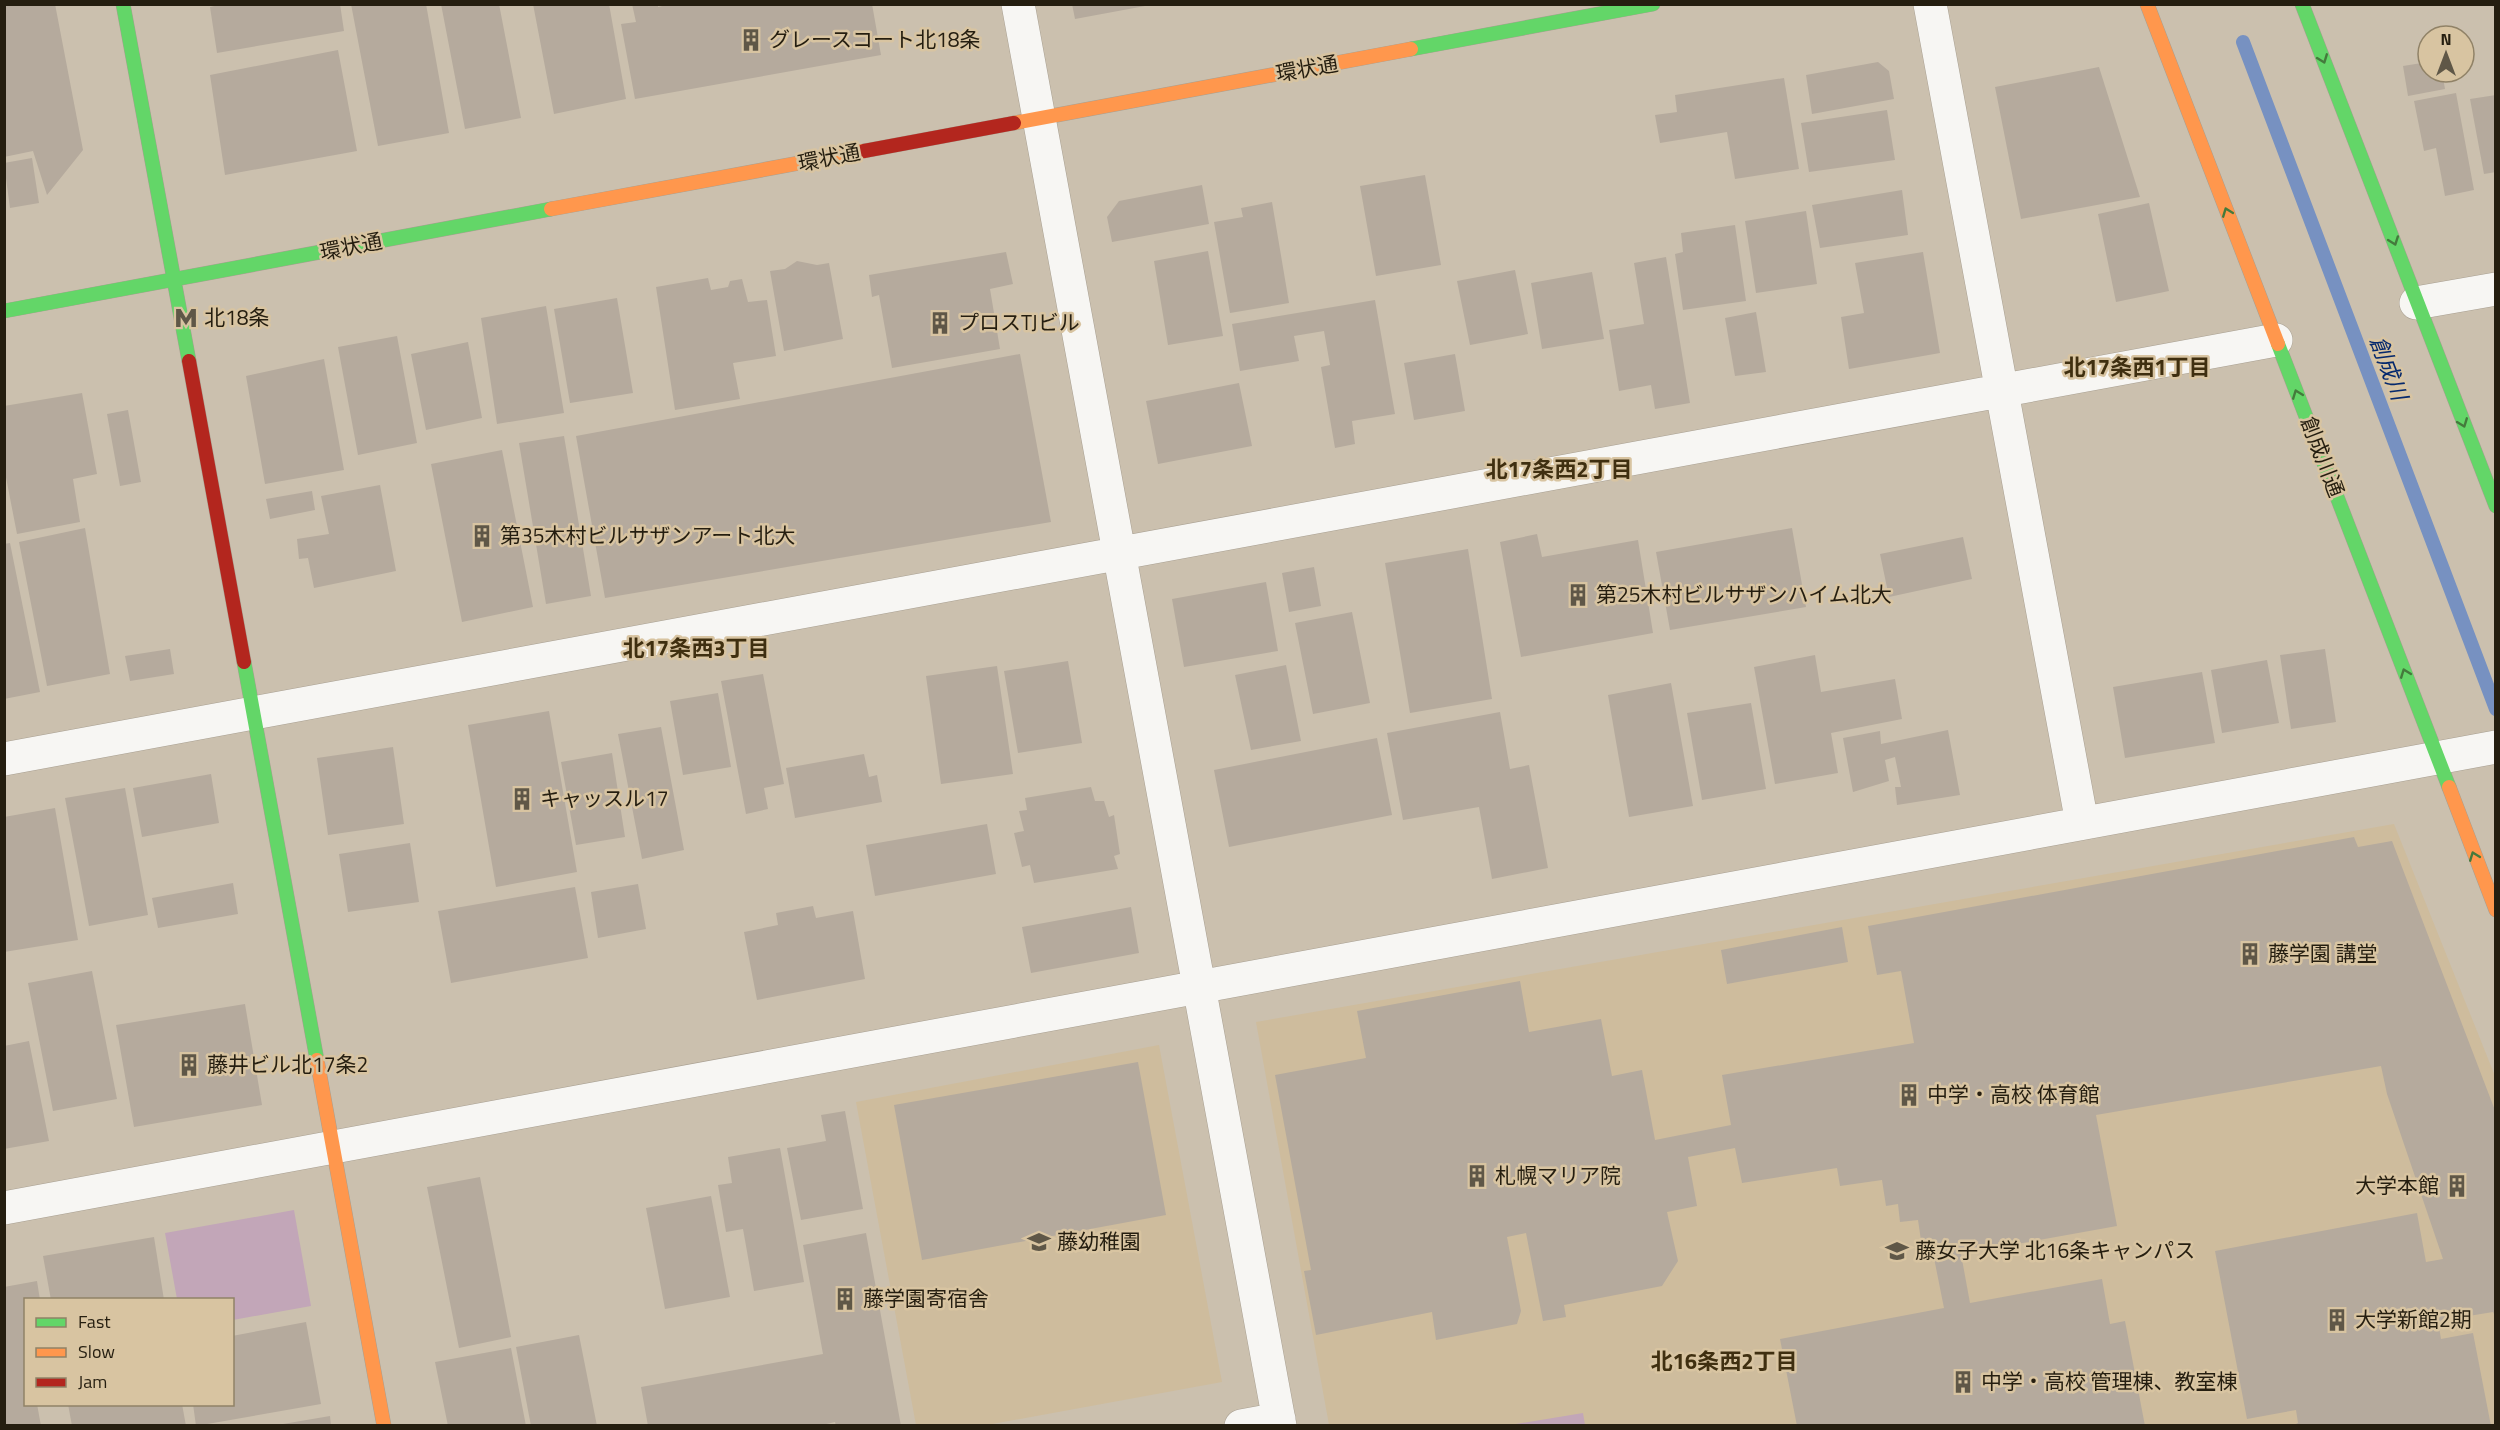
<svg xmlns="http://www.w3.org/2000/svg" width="2500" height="1430" font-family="'Titillium Web','Noto Sans JP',sans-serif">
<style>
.built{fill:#cebc9d}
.green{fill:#c2a6b8}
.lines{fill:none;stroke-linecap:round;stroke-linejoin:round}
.stream{stroke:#7791c1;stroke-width:14}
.building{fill:#b5aa9d}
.street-casing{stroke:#a89f91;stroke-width:34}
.fast-casing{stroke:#a89f91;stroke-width:15}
.slow-casing{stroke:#a89f91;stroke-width:15}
.jam-casing{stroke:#a89f91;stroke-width:15}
.street{stroke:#f7f6f3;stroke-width:33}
.fast{stroke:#63d668;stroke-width:14}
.slow{stroke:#ff974d;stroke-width:14}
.jam{stroke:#b3261e;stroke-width:14}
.oneway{stroke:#447a3c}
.labels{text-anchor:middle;stroke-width:5;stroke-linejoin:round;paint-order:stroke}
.poi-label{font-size:21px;fill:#251e10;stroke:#d8c4a1;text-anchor:start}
.street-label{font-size:21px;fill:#251e10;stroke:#d8c4a1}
.neighbourhood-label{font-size:22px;font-weight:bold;fill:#3f2f10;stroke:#d8c4a1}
.water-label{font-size:22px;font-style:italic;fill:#05296d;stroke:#d8c4a1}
</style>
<rect width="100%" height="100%" fill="#cbc0ae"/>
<!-- built -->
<path class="built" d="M2394,824l101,252v349h-1166l-73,-403z
M1159,1045l63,337 -235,43h-71l-60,-323z"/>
<!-- green -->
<path class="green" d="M294,1210l17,96 -78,14 -1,-20 -55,-1 -12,-66z
M1583,1413l2,12h-75z"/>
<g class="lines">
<!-- stream -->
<path class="stream" d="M2243,42l253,667"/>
</g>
<!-- building -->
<path class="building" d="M4,4h51l28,146 -36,45 -14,-44 -29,6z
M223,4h117l4,27 -127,22 -7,-46z
M351,4h75l23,129 -71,13z
M441,4h58l22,114 -56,11z
M533,4h76l17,95 -72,15z
M632,4h26v3l13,-3h201l9,51 -246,44 -14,-75 15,-2z
M1072,4h73v2l-70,13z
M338,50l19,101 -132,24 -15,-100z
M1878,62l11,9 5,28 -82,15 -6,-39z
M2428,62v10h14l3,17 -37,7 -5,-30z
M2099,67l41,130 -119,22 -26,-132z
M1784,78l15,91 -64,10 -8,-47 -67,11 -5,-28 22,-3 -2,-17z
M2456,93l18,97 -29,6 -9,-48 -12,3 -10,-50z
M2496,95v77l-12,2 -14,-75z
M1887,110l8,50 -86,12 -8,-49z
M32,158l7,45 -29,5 -6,-45z
M1425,175l16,90 -65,11 -16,-90z
M1202,185l7,39 -97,18 -5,-25 12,-16z
M1902,190l6,45 -88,13 -8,-43z
M1272,202l17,101 -59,10 -16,-91 29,-5 -2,-9z
M2149,203l20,88 -53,11 -18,-88z
M1806,211l11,73 -61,9 -11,-72z
M1735,225l11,76 -63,9 -8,-56 8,-2 -2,-19z
M1208,251l15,85 -55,9 -14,-84z
M1006,252l7,32 -23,5 10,60 -108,19 -13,-73 -7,2 -3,-22z
M1923,252l17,101 -91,16 -8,-52 23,-4 -9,-50z
M1666,257l24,146 -35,6 -4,-24 -32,6 -10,-61 35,-6 -10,-61z
M797,261l20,4 12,-2 14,76 -59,12 -14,-80 15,-2z
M1515,270l13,64 -58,11 -13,-64z
M1592,272l12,67 -62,10 -11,-66z
M708,278l3,12 17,-3 2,-6 12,-2 6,23 19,-2 9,56 -43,7 7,36 -65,11 -19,-123z
M617,298l16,95 -63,10 -16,-94z
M1375,300l20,114 -43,7 3,23 -20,4 -14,-81 9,-2 -6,-34 -30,5 5,25 -59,10 -8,-47z
M546,306l18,107 -67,11 -16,-106z
M1756,312l10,60 -31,4 -10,-58z
M397,336l20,107 -59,12 -20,-108z
M468,342l14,76 -56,12 -15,-76z
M1020,354l31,168 -446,76 -29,-162z
M1455,354l10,57 -51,9 -10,-57z
M324,359l20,111 -79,14 -19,-108z
M1239,383l13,63 -94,18 -12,-63z
M82,393l15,81 -24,5 7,43 -63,12 -13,-67v-61z
M128,410l13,72 -21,4 -13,-72z
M564,436l27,160 -45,8 -27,-161z
M502,450l31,157 -71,15 -31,-158z
M380,485l16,86 -82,17 -6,-30 -9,1 -2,-20 32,-5 -8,-38z
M312,491l3,19 -45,9 -4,-20z
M85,528l25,146 -63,12 -28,-144z
M1792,528l14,79 -136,23 -14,-78z
M1537,534l5,23 96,-17 15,93 -132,24 -21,-115z
M1963,537l9,42 -83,18 -9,-43z
M10,543l30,149 -36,7v-155z
M1468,549l24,150 -82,14 -25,-150z
M1314,567l7,39 -32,6 -7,-39z
M1266,582l12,69 -94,16 -12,-68z
M1352,612l18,91 -57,11 -18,-91z
M170,649l4,25 -44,7 -5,-25z
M2325,649l11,73 -45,7 -11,-74z
M1815,655l6,37 74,-13 7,40 -71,14 7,40 -63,11 -21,-117z
M2267,660l12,63 -57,10 -11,-63z
M1068,661l14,82 -64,10 -14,-82z
M1286,665l15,76 -50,9 -16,-75z
M997,666l16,108 -72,10 -15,-108z
M2202,672l13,71 -90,15 -12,-71z
M763,674l21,110 -20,4 4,21 -22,5 -25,-133z
M1671,683l22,123 -64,11 -21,-122z
M718,693l13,74 -48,8 -13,-74z
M1751,703l15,86 -64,11 -15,-87z
M549,711l28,161 -81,15 -28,-162z
M1500,712l10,57 19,-4 19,103 -56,11 -13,-72 -76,13 -16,-87z
M661,727l23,123 -42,9 -24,-125z
M1948,730l12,65 -63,10 -2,-18h6l-6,-30 -10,3 4,21 -36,11 -10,-54 37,-7 1,13z
M1377,738l15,77 -163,32 -15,-77z
M393,747l11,77 -76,11 -11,-77z
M612,753l13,84 -49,8 -15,-83z
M864,754l5,23 8,-2 5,27 -87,16 -9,-50z
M211,774l8,49 -77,14 -9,-49z
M1091,787l4,14h9l5,16 5,-2 6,39 -6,2 4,13 -84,14 -4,-18 -8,2 -8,-34 10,-2 -5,-20 8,-1 -2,-12z
M125,788l23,127 -59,11 -24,-128z
M55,808l23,132 -74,12v-135z
M987,824l9,50 -121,22 -9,-51z
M2354,837l4,10 34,-6 104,272v205l-3,-6 -55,9 3,18 32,-6 18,93h-199l6,-3 -2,-13 -49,9 -32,-168 202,-38 9,49 17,-3 -56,-165 -6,-28 -285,49 21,111 -156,28 9,49 132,-24 8,45 15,-3 20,105h-348l-17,-87 164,-31 -10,-50 -10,3 -6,-41 -18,2 -2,-18 -12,2 -4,-26 -42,6 -3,-18 -95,15 -7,-35 -47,9 9,49 -30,6 11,49 -16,25 -98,19 2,12 -23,4 -17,-88 -19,4 14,74 -4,13 -81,16 -4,-28 -116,23 -12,-64 7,-1 -36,-195 91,-17 -9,-47 163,-30 9,51 72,-13 11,57 30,-6 13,70 76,-15 -9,-50 192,-32 -13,-72 -24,4 -9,-49z
M410,843l9,59 -71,10 -9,-58z
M233,883l5,31 -80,14 -6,-30z
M638,884l8,45 -48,9 -7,-46z
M575,887l13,71 -137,25 -13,-72z
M813,906l3,12 37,-7 12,68 -108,21 -13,-68 34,-7 -2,-12z
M1131,907l8,46 -108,20 -9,-46z
M1842,927l6,35 -121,22 -6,-34z
M92,971l25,128 -64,12 -25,-128z
M245,1004l17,101 -128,22 -18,-102z
M29,1041l20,100 -45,8v-103z
M1138,1062l28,153 -244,45 -28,-155z
M845,1111l18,98 -62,11 -14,-72 39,-7 -5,-26z
M780,1148l24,134 -50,9 -11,-62 -17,3 -8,-47 14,-2 -4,-26z
M480,1177l31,160 -52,11 -32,-161z
M711,1196l19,101 -65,12 -19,-101z
M866,1233l35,193h-65l-1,-4 -17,4h-170l-7,-39 182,-33 -20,-109z
M154,1237l10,63h-113l-8,-44z
M37,1281l3,19h-14v104h11l4,22h-37v-139z
M306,1322l15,82 -125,22 -3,-22h39v-68z
M579,1335l18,91h-66l-15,-79z
M511,1348l15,78h-78l-13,-64z
M68,1404h114l4,22h-114z
M330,1416l1,10h-47l-1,-2z"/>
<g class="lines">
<!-- street casing -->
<g class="street-casing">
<path id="street" d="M1018,4l262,1422
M1930,4l152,819
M2416,303l80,-14
M4,759l2272,-419
M4,1208l2492,-461
M1241,1426l38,-7"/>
</g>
<!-- fast casing -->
<g class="fast-casing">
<path id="fast" d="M123,4l66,357
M2302,4l194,502
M1411,49l242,-45
M4,311l547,-102
M2278,344l171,443
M244,662l73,398"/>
</g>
<!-- slow casing -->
<g class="slow-casing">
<path id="slow" d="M2147,4l131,340
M1014,123l397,-74
M551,209l313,-58
M2449,787l47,123
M317,1060l67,366"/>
</g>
<!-- jam casing -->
<g class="jam-casing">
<path id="jam" d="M864,151l150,-28
M189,361l55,301"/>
</g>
<!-- street -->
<use href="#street" class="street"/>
<!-- fast -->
<use href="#fast" class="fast"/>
<!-- slow -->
<use href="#slow" class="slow"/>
<!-- jam -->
<use href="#jam" class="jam"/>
</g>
<!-- one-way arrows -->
<defs><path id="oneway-chevron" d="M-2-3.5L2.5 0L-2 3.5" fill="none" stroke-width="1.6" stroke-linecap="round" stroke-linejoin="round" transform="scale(1.5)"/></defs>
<g class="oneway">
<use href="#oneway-chevron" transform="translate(2323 59) rotate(69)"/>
<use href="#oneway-chevron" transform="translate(2227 212) rotate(-111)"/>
<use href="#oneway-chevron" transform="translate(2394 241) rotate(70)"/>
<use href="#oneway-chevron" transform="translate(2297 394) rotate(-111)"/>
<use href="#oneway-chevron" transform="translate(2463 423) rotate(69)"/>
<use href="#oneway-chevron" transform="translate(2405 673) rotate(-111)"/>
<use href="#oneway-chevron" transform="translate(2474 856) rotate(-111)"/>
</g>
<!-- icons -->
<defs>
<g id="building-bare" transform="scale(1.8)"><path d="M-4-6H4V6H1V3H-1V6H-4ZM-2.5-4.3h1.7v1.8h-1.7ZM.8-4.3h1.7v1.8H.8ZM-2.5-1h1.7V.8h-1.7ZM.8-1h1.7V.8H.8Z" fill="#5f5747" stroke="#d8c4a1" stroke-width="2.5" paint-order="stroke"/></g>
<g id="metro-bare" transform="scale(1.8)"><path d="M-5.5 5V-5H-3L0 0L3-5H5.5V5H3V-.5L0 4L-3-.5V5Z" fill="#5f5747" stroke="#d8c4a1" stroke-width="2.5" paint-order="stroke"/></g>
<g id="school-bare" transform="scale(1.8)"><path d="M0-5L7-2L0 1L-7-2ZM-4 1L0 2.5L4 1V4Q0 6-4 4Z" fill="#5f5747" stroke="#d8c4a1" stroke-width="2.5" paint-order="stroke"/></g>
<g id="university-bare" transform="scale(1.8)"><path d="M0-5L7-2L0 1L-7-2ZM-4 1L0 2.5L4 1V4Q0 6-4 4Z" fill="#5f5747" stroke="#d8c4a1" stroke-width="2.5" paint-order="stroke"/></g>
</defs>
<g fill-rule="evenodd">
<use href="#building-bare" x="751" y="40"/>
<use href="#metro-bare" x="186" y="318"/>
<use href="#building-bare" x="940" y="323"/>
<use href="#building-bare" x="482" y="536"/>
<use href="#building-bare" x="1578" y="595"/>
<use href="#building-bare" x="522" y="799"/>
<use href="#building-bare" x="2250" y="954"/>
<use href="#building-bare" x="189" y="1065"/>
<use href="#building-bare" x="1909" y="1095"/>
<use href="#building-bare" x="1477" y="1176"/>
<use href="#building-bare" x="2457" y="1186"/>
<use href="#school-bare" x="1039" y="1242"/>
<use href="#university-bare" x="1897" y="1251"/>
<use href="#building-bare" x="845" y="1299"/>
<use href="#building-bare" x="2337" y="1320"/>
<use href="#building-bare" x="1963" y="1382"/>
</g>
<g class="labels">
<!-- poi labels -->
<g class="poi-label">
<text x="769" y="47">グレースコート北18条</text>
<text x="204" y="325">北18条</text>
<text x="958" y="330">プロスTJビル</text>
<text x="500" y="543">第35木村ビルサザンアート北大</text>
<text x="1596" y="602">第25木村ビルサザンハイム北大</text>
<text x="540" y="806">キャッスル17</text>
<text x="2268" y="961">藤学園 講堂</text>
<text x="207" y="1072">藤井ビル北17条2</text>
<text x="1927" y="1102">中学・高校 体育館</text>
<text x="1495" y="1183">札幌マリア院</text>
<text x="2439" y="1193" text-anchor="end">大学本館</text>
<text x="1057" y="1249">藤幼稚園</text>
<text x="1915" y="1258">藤女子大学 北16条キャンパス</text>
<text x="863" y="1306">藤学園寄宿舎</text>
<text x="2355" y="1327">大学新館2期</text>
<text x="1981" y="1389">中学・高校 管理棟、教室棟</text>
</g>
<!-- street labels -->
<g class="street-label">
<text transform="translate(1307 69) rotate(-10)" y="7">環状通</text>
<text transform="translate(829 158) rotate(-11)" y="7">環状通</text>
<text transform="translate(351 247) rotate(-11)" y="7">環状通</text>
<text transform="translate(2322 457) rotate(69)" y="7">創成川通</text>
</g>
<!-- neighbourhood labels -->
<g class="neighbourhood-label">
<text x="2137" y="375">北17条西1丁目</text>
<text x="1559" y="477">北17条西2丁目</text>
<text x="696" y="656">北17条西3丁目</text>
<text x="1724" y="1369">北16条西2丁目</text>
</g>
<!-- water labels -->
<g class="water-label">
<text transform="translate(2389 368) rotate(69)" y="8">創成川</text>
</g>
</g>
<!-- border -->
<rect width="2500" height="1430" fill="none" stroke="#251e10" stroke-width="12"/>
<!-- legend -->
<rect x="24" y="1298" width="210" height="108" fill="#d8c4a1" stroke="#908267" stroke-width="1.5"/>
<rect x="36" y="1318" width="30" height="9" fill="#63d668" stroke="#908267" stroke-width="1.5"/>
<text x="78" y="1328" font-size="18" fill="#251e10">Fast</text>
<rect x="36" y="1348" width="30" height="9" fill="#ff974d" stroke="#908267" stroke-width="1.5"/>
<text x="78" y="1358" font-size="18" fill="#251e10">Slow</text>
<rect x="36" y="1378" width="30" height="9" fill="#b3261e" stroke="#908267" stroke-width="1.5"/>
<text x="78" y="1388" font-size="18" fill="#251e10">Jam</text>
<!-- north arrow -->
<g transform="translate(2446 54)"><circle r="28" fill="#d8c4a1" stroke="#908267" stroke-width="1.5"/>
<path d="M0-4.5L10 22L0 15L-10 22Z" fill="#5f5747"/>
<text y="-9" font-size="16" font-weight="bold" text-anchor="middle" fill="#251e10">N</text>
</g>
</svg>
